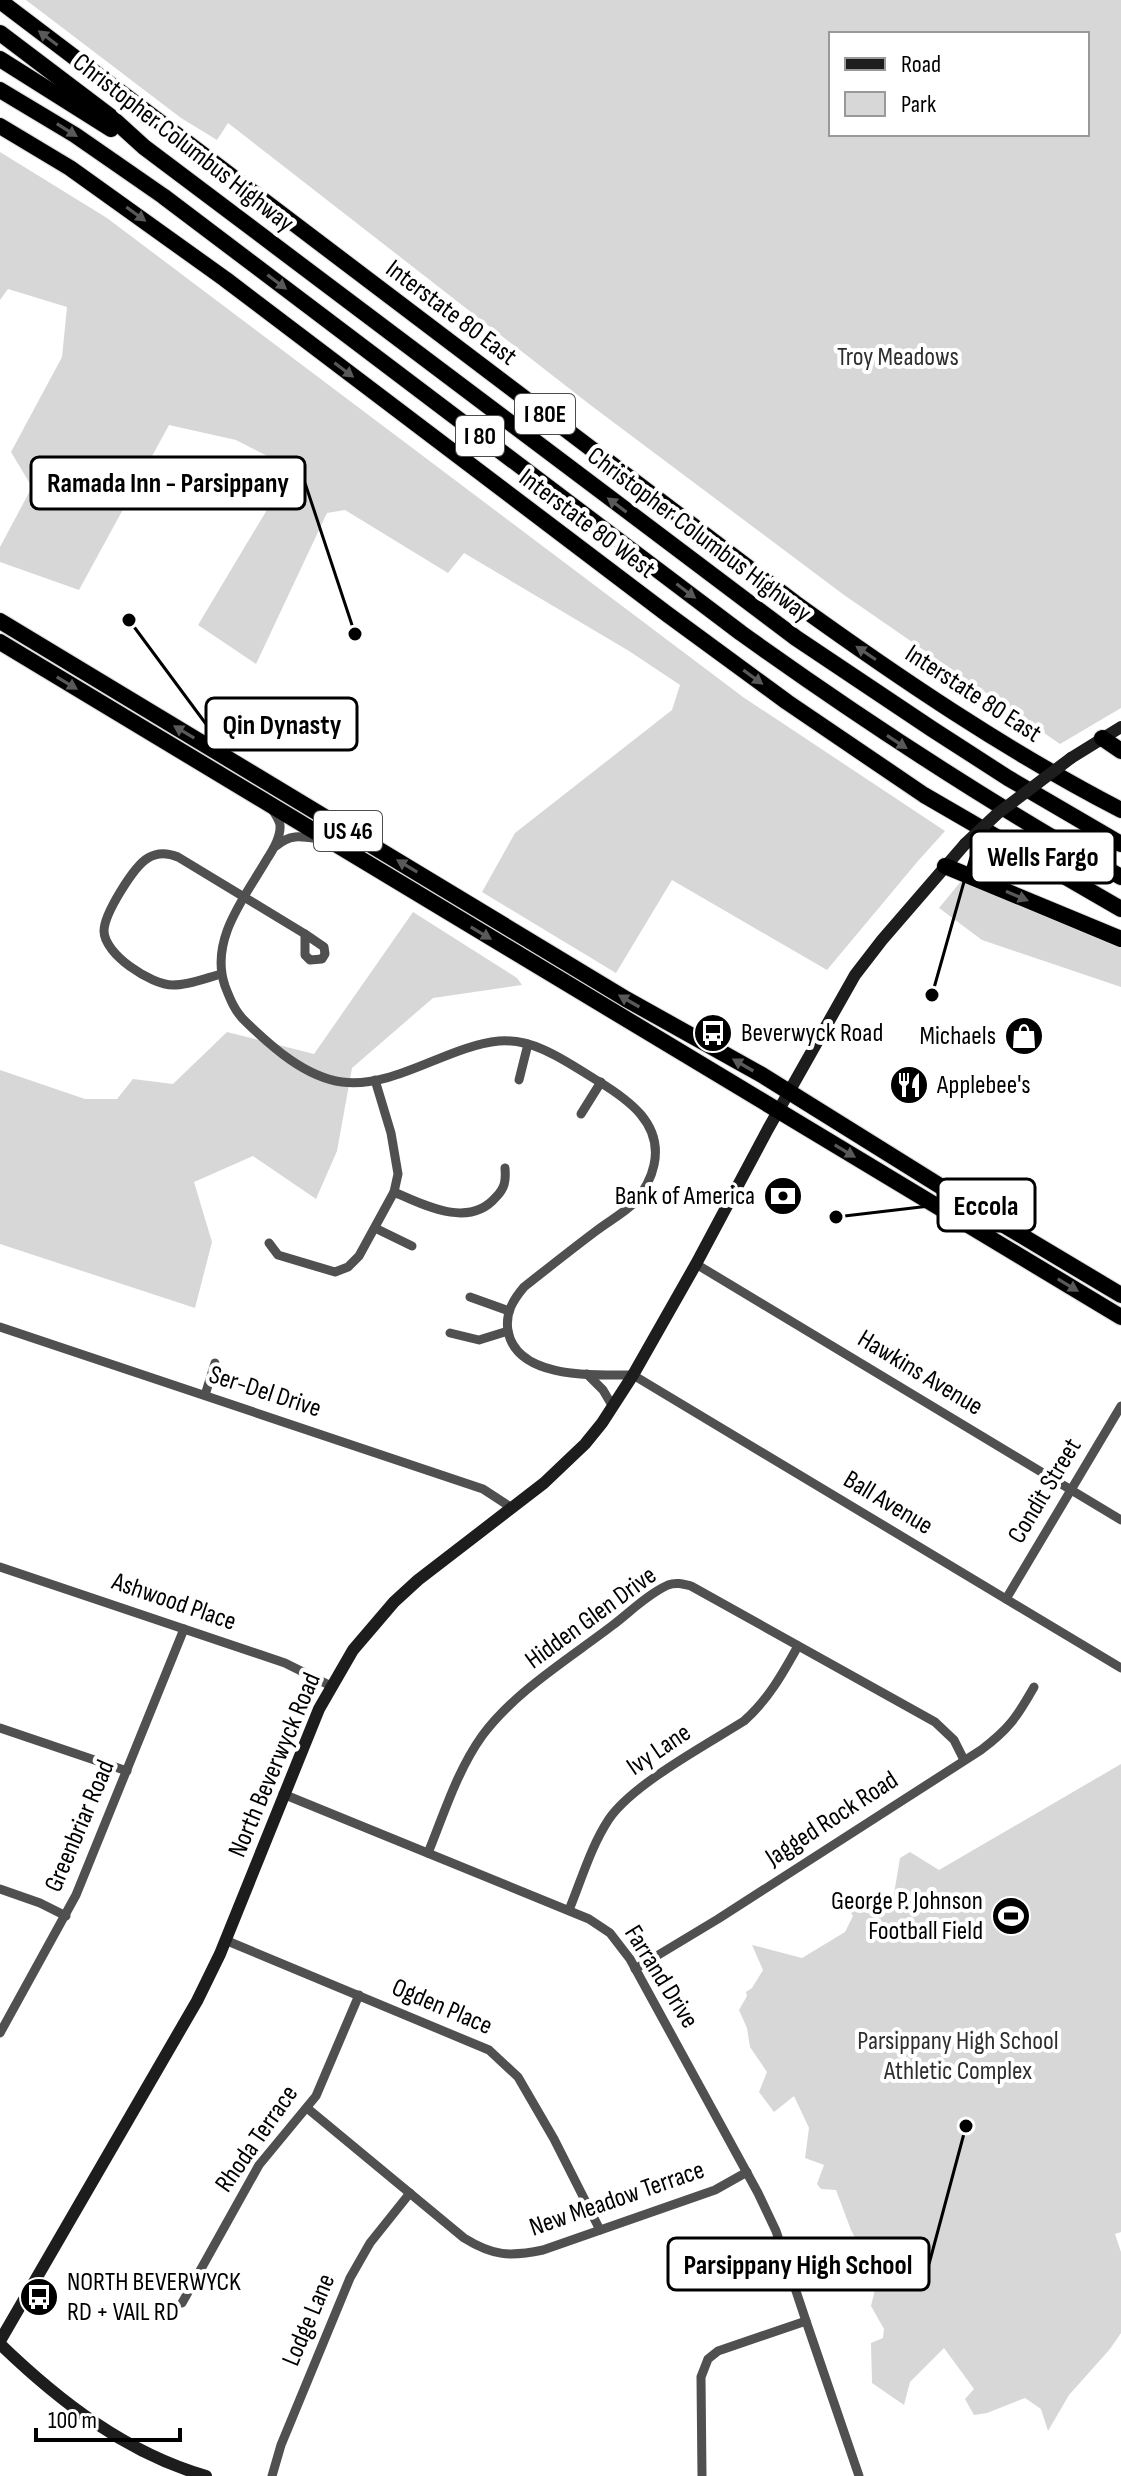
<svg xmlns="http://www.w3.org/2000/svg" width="1121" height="2476" font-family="'Sofia Sans Condensed',sans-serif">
  <rect width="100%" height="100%" fill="#fff"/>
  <g fill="#d7d7d7" fill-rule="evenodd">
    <path d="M26 0H1121V708L1060 744 844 595 593 407 228 123 217 140 181 118ZM831 34H1087V134H831Z"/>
    <polygon points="0,152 107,218 743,697 945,831 918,861 827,970 672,880 616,973 482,892 515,833 672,710 680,685 629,651 464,553 448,573 345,510 327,513 256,664 198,625 280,488 285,465 236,440 169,425 79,590 0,562 0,547 32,487 11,452 62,357 67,307 8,289 0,300"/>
    <polygon points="962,880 1121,945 1121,987 982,940 939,908"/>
    <polygon points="413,912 517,978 522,985 433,998 352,1068 337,1151 316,1199 253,1156 194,1182 212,1242 195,1308 0,1244 0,1070 85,1099 117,1099 133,1079 173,1084 227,1032 314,1054"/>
    <polygon points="1121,1764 1121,2232 1115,2234 1121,2252 1121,2333 1110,2349 1069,2395 1048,2431 1041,2409 1025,2398 987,2413 974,2415 965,2399 974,2389 944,2348 910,2382 904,2405 872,2383 871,2343 883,2338 884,2329 871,2306 877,2281 851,2230 836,2190 821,2189 817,2184 824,2165 805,2158 809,2128 794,2096 774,2112 759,2092 767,2072 750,2047 747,2028 739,2010 747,1996 746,1992 752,1988 763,1970 752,1945 802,1958 845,1932 853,1916 847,1907 857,1896 872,1895 893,1900 900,1858 910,1852 939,1870"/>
  </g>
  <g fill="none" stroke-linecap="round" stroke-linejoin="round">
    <defs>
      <g id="highway">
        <path d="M0 1 795 603C899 678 1007 751 1121 810"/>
        <polyline points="0,33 111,117 144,147 796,638 932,729 1008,778 1121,844"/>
        <polyline points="0,59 111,129"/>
        <path d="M0 90 75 135 163 196 741 633C864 721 989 803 1121 877"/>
        <polyline points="0,126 70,168 225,279 667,614 787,702 924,795 1121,909"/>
        <polyline points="0,621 626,999 762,1075 977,1209 1121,1295"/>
        <polyline points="0,642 1121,1317"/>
        <polyline points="1102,738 1121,751"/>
        <polyline points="945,866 1121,939"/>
      </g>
    </defs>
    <use href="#highway" stroke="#dbdbdb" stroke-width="18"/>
    <g stroke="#505050" stroke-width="9">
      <path d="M272 809C275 814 279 819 280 825 281 836 273 850 267 859 245 897 209 940 225 986 230 999 235 1012 246 1022 272 1047 305 1077 342 1082 394 1089 447 1046 499 1041 536 1038 568 1063 598 1081 629 1100 663 1124 654 1165 651 1179 644 1191 635 1202 624 1213 609 1221 596 1231 572 1249 548 1268 524 1287 513 1300 505 1313 508 1331 517 1380 597 1375 633 1375L1121 1668"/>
      <path d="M276 846C290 834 300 836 318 839"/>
      <polygon points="305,934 324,947 325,954 322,959 310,960 305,955"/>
      <path d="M221 974C206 978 189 985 173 985 151 985 104 954 104 931 104 914 134 866 148 858 158 852 168 853 178 857L305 934"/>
      <polyline points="519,1080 528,1044"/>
      <polyline points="581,1114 601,1082"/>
      <path d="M394 1192C424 1205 469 1229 496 1197 505 1188 506 1181 505 1168"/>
      <polyline points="375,1228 412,1246"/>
      <polyline points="269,1243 278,1255 335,1272 348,1267 359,1256 394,1192 398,1174 391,1133 375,1080"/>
      <polyline points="696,1264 1121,1520"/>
      <polyline points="470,1297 509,1311"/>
      <polyline points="0,1327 483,1489 512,1508"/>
      <polyline points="450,1333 479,1340 508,1331"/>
      <polyline points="587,1374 603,1390 613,1407"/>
      <polyline points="205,1395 215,1363"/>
      <polyline points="0,1567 285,1663 331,1686"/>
      <polyline points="1006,1599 1121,1406"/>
      <polyline points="0,1728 127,1771"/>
      <polyline points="283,1794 589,1919 610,1933 630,1959 758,2193 776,2231 806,2321"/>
      <path d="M428 1853C444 1814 457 1771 482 1736 514 1692 570 1658 613 1625 630 1612 648 1594 668 1585 676 1582 683 1584 691 1586L935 1722 954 1740 964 1760"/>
      <polyline points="0,1889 40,1903 66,1916"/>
      <path d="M569 1910C581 1881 591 1846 609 1819 633 1784 706 1745 744 1721 768 1700 783 1673 798 1646"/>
      <polyline points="225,1940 489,2050 518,2077 554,2139 600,2230"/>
      <path d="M635 1969 718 1919 981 1750C1009 1729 1017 1717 1034 1687"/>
      <polyline points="0,2033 76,1895 184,1629"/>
      <path d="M307 2108 464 2238C493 2256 510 2257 543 2250L715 2190 747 2172"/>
      <polyline points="182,2303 259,2165 316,2096 359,1995"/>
      <polyline points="272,2476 281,2445 350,2278 370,2243 410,2193"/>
      <polyline points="702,2476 701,2377 708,2359 718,2351 806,2321 859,2476"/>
    </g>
    <g stroke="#1d1d1d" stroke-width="12">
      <polyline points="1071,758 1121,727"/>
      <polyline points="0,2341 197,2001 220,1954 319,1709 353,1650 394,1602 418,1580 544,1483 585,1444 602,1423 633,1375 696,1264 768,1129 855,975 882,940 965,844"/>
      <path d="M0 2344C59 2401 126 2453 206 2476"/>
    </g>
    <use href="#highway" stroke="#000" stroke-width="16"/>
    <polyline stroke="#1d1d1d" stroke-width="12" points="965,844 997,814 1071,758"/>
  </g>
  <defs><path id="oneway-solid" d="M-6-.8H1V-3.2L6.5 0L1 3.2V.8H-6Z" transform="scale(2)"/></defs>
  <g fill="#595959">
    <use href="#oneway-solid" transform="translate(48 38) rotate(-143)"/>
    <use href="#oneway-solid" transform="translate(67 130) rotate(32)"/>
    <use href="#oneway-solid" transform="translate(136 214) rotate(36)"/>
    <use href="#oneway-solid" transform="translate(277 282) rotate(37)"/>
    <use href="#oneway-solid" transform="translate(344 370) rotate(37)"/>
    <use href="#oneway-solid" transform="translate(617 505) rotate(-143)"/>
    <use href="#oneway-solid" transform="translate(686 591) rotate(37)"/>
    <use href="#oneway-solid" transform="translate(866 653) rotate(-146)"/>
    <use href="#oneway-solid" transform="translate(753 677) rotate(36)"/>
    <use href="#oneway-solid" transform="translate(67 683) rotate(31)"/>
    <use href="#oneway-solid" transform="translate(184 732) rotate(-149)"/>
    <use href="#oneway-solid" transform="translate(897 742) rotate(33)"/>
    <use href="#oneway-solid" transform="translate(407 866) rotate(-149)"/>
    <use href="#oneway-solid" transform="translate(1017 896) rotate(23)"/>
    <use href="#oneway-solid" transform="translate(481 933) rotate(31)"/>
    <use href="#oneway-solid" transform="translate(629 1001) rotate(-150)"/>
    <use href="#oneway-solid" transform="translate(743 1065) rotate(-150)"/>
    <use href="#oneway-solid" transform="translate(845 1151) rotate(31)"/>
    <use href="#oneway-solid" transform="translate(1068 1285) rotate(31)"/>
  </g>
  <defs>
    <symbol id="bus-disc" viewBox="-11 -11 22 22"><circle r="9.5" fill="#000" stroke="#fff"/><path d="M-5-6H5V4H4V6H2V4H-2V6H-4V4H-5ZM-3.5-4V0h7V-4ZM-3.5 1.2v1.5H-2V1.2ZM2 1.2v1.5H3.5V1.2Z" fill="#fff"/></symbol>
    <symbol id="shop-disc" viewBox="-11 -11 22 22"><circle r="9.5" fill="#000" stroke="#fff"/><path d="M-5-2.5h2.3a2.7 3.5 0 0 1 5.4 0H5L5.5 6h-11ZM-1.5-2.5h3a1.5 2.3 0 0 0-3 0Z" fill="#fff"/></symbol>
    <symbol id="restaurant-disc" viewBox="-11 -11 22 22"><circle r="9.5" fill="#000" stroke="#fff"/><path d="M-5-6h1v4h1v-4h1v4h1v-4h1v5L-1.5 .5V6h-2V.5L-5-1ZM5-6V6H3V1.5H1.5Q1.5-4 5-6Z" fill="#fff"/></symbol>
    <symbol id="bank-disc" viewBox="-11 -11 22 22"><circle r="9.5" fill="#000" stroke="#fff"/><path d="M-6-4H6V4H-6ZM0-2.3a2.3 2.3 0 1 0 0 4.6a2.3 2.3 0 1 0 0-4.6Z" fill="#fff"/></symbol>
    <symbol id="stadium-disc" viewBox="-11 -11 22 22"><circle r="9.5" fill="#000" stroke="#fff"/><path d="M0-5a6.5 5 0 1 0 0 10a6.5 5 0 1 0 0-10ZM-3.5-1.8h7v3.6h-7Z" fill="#fff"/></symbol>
  </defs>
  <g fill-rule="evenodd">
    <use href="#bus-disc" x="691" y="1011" width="44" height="44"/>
    <use href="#shop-disc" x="1002" y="1014" width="44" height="44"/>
    <use href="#restaurant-disc" x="887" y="1063" width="44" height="44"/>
    <use href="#bank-disc" x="761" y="1174" width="44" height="44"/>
    <use href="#stadium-disc" x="989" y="1894" width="44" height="44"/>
    <use href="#bus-disc" x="17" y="2275" width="44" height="44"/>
  </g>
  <g text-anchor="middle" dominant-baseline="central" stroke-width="8" stroke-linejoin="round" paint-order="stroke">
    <g fill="#fff" stroke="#4c4c4c" stroke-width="2">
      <rect x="515" y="394" width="60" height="40" rx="6"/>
      <rect x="456" y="416" width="48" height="40" rx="6"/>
      <rect x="314" y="811" width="68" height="40" rx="6"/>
    </g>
    <g font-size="24" font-weight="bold" fill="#000">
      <text x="545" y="414">I 80E</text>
      <text x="480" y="436">I 80</text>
      <text x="348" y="831">US 46</text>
    </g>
    <g font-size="26" fill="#000" stroke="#fff">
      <text transform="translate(183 143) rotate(38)">Christopher Columbus Highway</text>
      <text transform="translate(451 313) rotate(37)">Interstate 80 East</text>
      <text transform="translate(587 524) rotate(37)">Interstate 80 West</text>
      <text transform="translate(699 535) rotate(37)">Christopher Columbus Highway</text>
      <text transform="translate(973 694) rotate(33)">Interstate 80 East</text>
      <text transform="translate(920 1373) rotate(31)">Hawkins Avenue</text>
      <text transform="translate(265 1392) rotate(18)">Ser-Del Drive</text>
      <text transform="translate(1045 1491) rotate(-59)">Condit Street</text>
      <text transform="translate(888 1503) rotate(31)">Ball Avenue</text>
      <text transform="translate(174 1602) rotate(19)">Ashwood Place</text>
      <text transform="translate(591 1618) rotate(-36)">Hidden Glen Drive</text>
      <text transform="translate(659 1750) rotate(-34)">Ivy Lane</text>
      <text transform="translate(275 1765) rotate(-67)">North Beverwyck Road</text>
      <text transform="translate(832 1819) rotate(-33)">Jagged Rock Road</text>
      <text transform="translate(80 1826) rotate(-67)">Greenbriar Road</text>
      <text transform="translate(661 1977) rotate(58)">Farrand Drive</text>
      <text transform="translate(442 2007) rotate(23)">Ogden Place</text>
      <text transform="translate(257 2139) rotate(-55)">Rhoda Terrace</text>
      <text transform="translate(617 2199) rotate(-19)">New Meadow Terrace</text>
      <text transform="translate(309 2320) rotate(-67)">Lodge Lane</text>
    </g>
    <g font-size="26" fill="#2e2e2e" stroke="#fff">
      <text x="898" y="357">Troy Meadows</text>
      <text x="958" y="2041">Parsippany High School<tspan x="958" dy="30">Athletic Complex</tspan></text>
    </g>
    <g font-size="26" fill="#000" stroke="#fff" text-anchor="start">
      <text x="741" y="1033">Beverwyck Road</text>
      <text x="996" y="1036" text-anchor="end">Michaels</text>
      <text x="937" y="1085">Applebee's</text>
      <text x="755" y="1196" text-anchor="end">Bank of America</text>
      <text x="983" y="1901" text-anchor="end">George P. Johnson<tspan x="983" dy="30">Football Field</tspan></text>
      <text x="67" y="2282">NORTH BEVERWYCK<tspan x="67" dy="30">RD + VAIL RD</tspan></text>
    </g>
  </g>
  <path fill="none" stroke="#000" stroke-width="3" d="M355 634L305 483M129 620L206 724M932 995L971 857M836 1217L938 1205M966 2126L929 2264"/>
  <g fill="#000" stroke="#fff" stroke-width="3">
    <circle cx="355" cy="634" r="8"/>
    <circle cx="129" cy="620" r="8"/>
    <circle cx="932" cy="995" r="8"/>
    <circle cx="836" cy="1217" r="8"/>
    <circle cx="966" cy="2126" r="8"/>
  </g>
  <g fill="#fff" stroke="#000" stroke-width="3">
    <rect x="31" y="457" width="274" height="52" rx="8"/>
    <rect x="206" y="698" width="151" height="52" rx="8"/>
    <rect x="971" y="831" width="144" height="52" rx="8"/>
    <rect x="938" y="1179" width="97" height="52" rx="8"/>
    <rect x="668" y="2238" width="261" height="52" rx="8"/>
  </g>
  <g font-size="28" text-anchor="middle" font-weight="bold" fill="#000">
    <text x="168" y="492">Ramada Inn - Parsippany</text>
    <text x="282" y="734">Qin Dynasty</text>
    <text x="1043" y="866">Wells Fargo</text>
    <text x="986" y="1215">Eccola</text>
    <text x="798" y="2274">Parsippany High School</text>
  </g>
  <rect x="829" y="32" width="260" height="104" fill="#ffffff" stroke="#999999" stroke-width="2"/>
  <rect x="845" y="58" width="40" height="12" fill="#1d1d1d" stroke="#999999" stroke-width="2"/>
  <text x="901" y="72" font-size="24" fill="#000000">Road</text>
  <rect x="845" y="92" width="40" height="24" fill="#d7d7d7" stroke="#999999" stroke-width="2"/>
  <text x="901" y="112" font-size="24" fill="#000000">Park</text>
  <path d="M36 2428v12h144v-12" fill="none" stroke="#000000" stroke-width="4"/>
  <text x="48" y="2428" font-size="24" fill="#000000" stroke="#ffffff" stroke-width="6" paint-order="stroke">100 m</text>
</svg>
